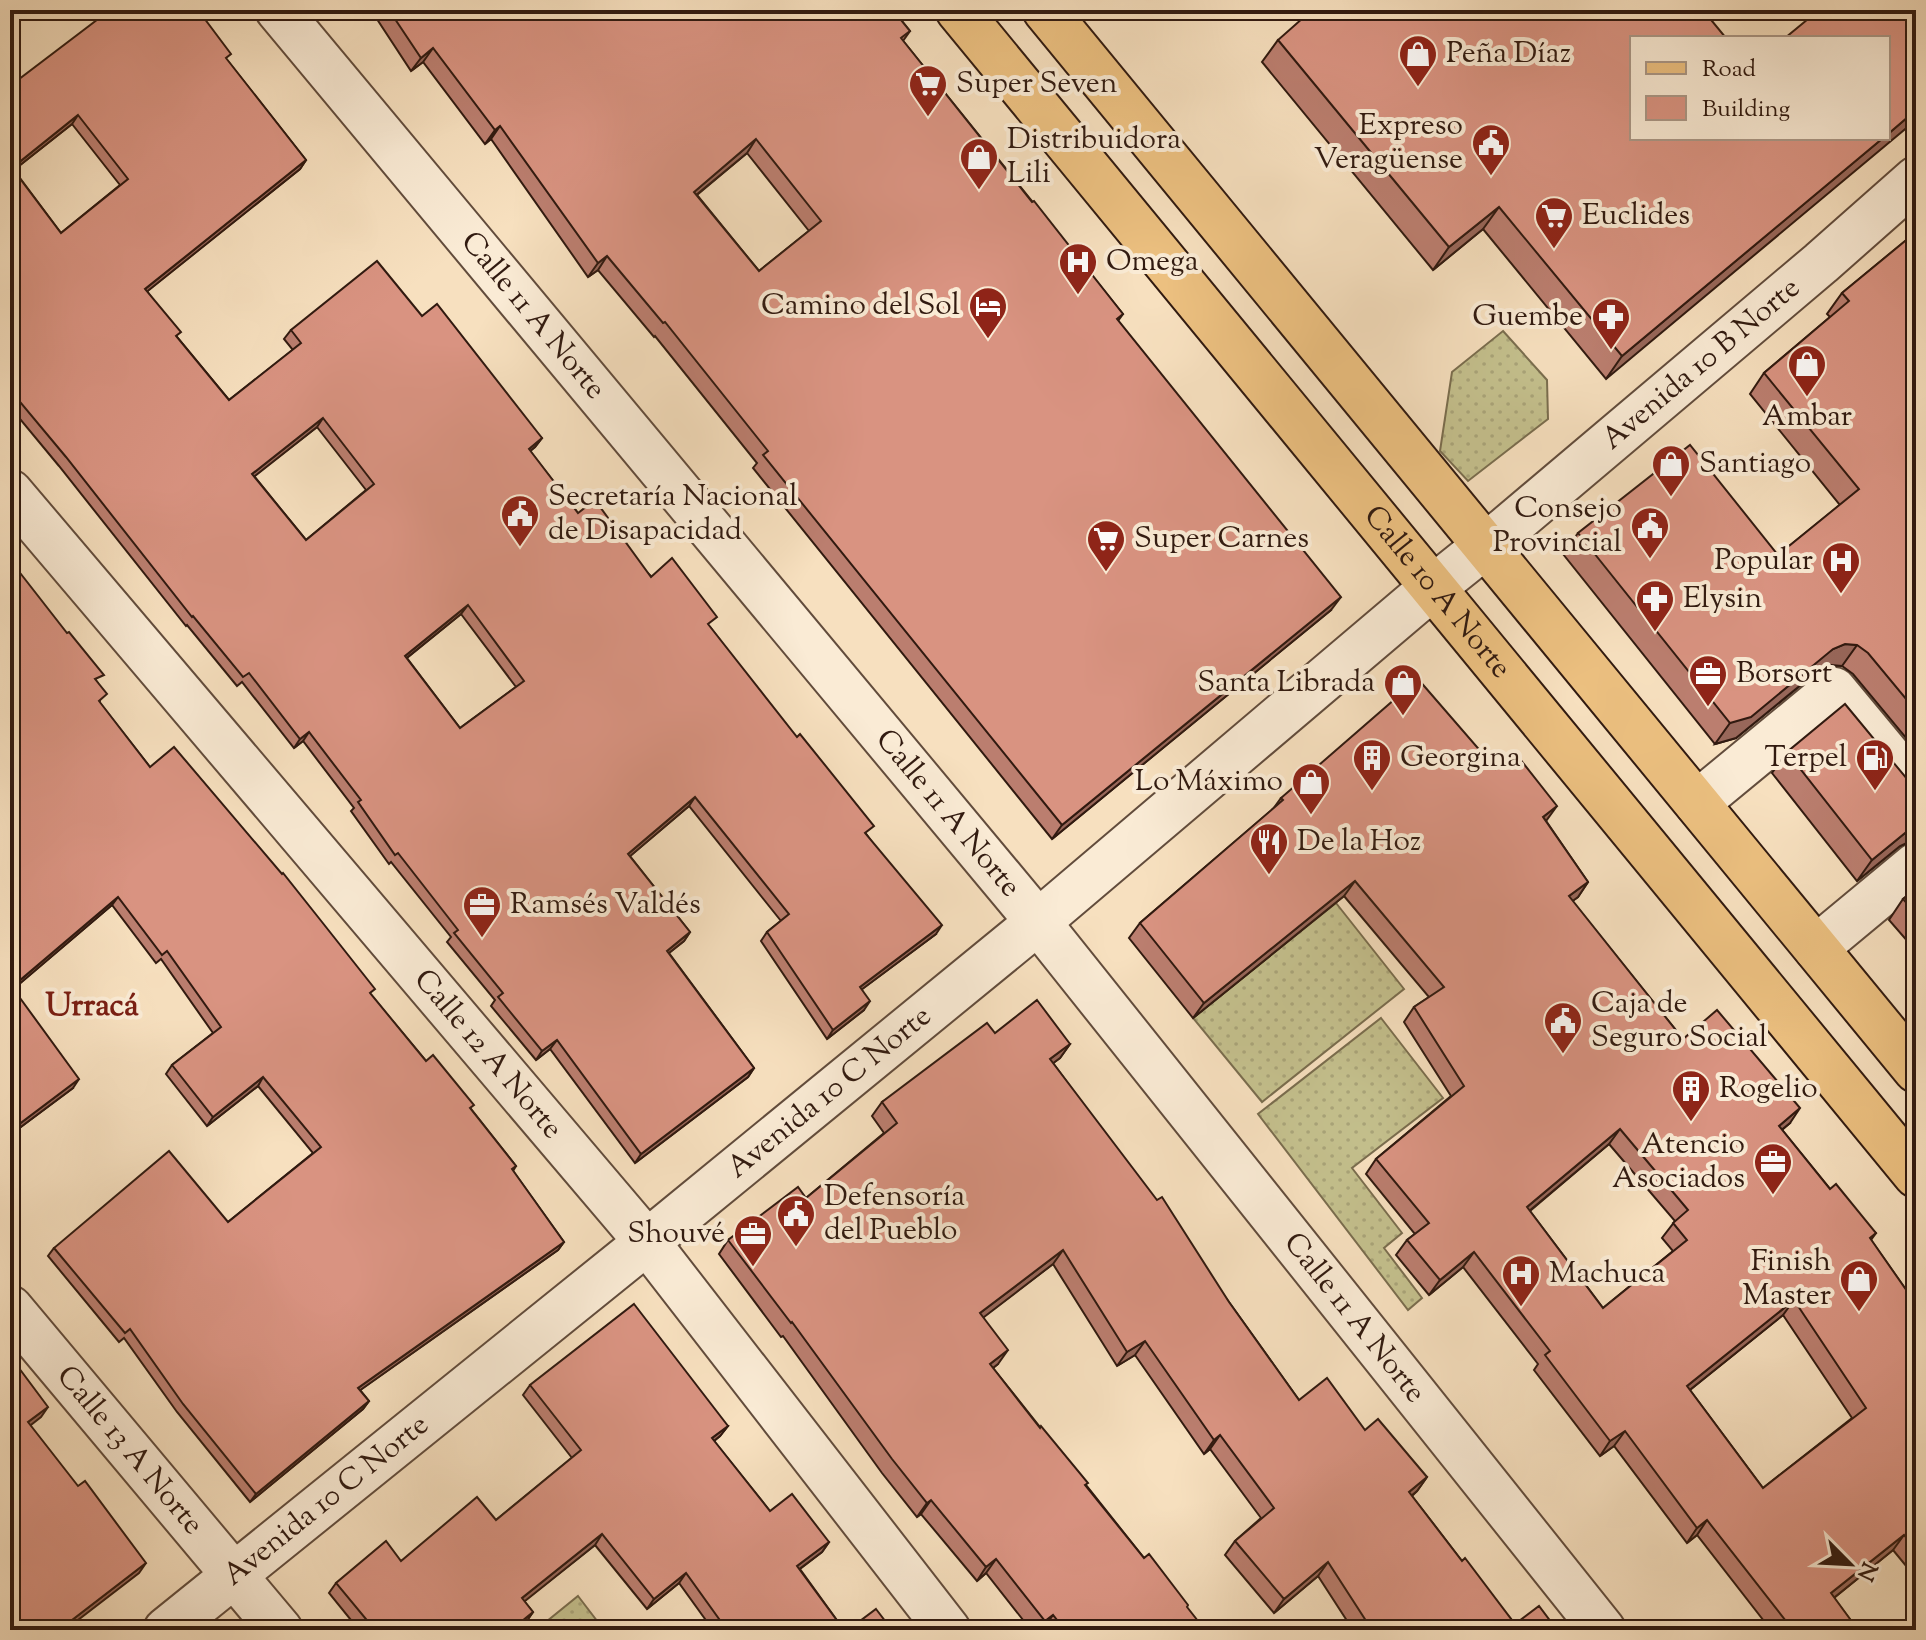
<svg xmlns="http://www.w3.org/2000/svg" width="1926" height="1640" font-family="'Sorts Mill Goudy',serif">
  <defs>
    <pattern id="grass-dots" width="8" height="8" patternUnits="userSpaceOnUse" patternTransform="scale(2)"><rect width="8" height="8" fill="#c4c08d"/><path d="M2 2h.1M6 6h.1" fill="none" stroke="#a9a479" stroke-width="1.8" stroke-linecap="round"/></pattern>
  </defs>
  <rect width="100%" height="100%" fill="#f7e0bf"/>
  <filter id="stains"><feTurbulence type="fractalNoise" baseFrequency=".0025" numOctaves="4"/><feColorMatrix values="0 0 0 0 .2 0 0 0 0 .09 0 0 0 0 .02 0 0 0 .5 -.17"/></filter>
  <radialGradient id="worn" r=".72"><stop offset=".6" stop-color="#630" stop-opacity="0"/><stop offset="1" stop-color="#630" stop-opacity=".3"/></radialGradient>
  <g fill="url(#grass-dots)" stroke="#7a6d4e" stroke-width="2">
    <polygon points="1503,331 1547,380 1548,419 1468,481 1440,451 1452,372"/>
    <polygon points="1336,903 1404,989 1262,1102 1193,1018"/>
    <polygon points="1381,1018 1443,1098 1352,1168 1402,1233 1384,1248 1422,1298 1408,1310 1258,1114"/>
    <polygon points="578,1596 604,1630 536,1630"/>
  </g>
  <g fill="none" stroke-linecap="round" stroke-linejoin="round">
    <defs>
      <g id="minor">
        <path id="s1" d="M278 10 1038 922 1603 1630"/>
        <path id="s2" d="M10 492 647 1242 948 1630"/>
        <polyline points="1697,803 1834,690 1916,789"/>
        <polyline points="1816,948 1916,865"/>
        <path id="s3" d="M10 1308 280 1630"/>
        <path id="s4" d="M166 1630 647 1242 1038 922 1414 603 1505 530 1821 263 1916 179"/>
      </g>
      <g id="major">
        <path id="s5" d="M958 10 1916 1175"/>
        <polyline points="1045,10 1916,1070"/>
      </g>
    </defs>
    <use href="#minor" stroke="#624c3c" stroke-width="48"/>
    <use href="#major" stroke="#311a10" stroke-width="48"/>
    <use href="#minor" stroke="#faebd5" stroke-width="44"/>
    <use href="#major" stroke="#ecc080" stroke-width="44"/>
  </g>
  <g fill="#bb7e6f" stroke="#311a10" stroke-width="2" fill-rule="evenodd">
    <path d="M371 10H893L910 31 903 41 1123 314 1118 321 1331 610 1052 839 753 468 757 463 655 336 654 337 598 270 588 277 491 139 485 144 423 62 411 71ZM747 153 809 231 759 271 697 195Z"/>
    <polygon points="1916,10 1606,379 1483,229 1433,270 1262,62 1278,40 1632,138"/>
    <path d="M227 60 306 160 300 169 147 291 177 337 229 400 293 350 284 339 291 330 422 316 542 438 535 447 530 451 578 513 710 627 867 835 936 934 862 989 864 1010 827 1039 761 941 767 932 781 921 689 806 630 856 690 932 684 941 669 953 754 1068 748 1077 635 1163 550 1049 536 1060 491 1006 495 1000 447 942 451 937 391 862 389 864 351 811 354 808 303 741 294 748 242 682 237 686 187 625 186 626 59 466 10 407V86ZM72 124 120 185 61 233 14 170ZM317 427 366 490 306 540 254 476ZM461 614 516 687 460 728 407 658Z"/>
    <polygon points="1916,232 1916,750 1853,674 1842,666 1831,665 1819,670 1736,738 1715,744 1563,554 1578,533 1778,555 1840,505 1750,394 1764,373 1830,317 1827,314 1842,293"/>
    <polygon points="10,560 98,683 100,703 150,767 371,995 426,1061 471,1109 516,1166 513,1171 564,1242 558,1250 360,1390 369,1401 363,1409 250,1502 177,1412 124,1338 119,1342 48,1256 54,1248 228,1222 313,1153 258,1086 207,1126 166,1074 172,1065 213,1033 161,959 156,963 112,905 13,989 73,1088 10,1135"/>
    <polygon points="1787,752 1912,785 1911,841 1900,846 1857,881 1772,773"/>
    <path d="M1496 769 1546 821 1588 882 1578 897 1572 901 1683 1039 1790 1123 1782 1130 1830 1189 1876 1233 1871 1240 1916 1304V1578L1893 1550 1834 1598 1858 1630H1771L1697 1535 1687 1543 1614 1446 1600 1456 1534 1370 1538 1364 1463 1267 1429 1295 1396 1255 1407 1240 1415 1234 1366 1174 1376 1159 1451 1096 1404 1022 1414 1007 1429 997 1344 896 1193 1018 1129 938 1140 923 1273 809 1281 798ZM1609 1144 1675 1221 1662 1238 1673 1251 1603 1308 1530 1211ZM1783 1315 1852 1418 1763 1488 1690 1390Z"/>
    <polygon points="1916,889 1916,951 1889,920 1903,899"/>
    <polygon points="995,1033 1070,1044 1060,1058 1053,1063 1229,1302 1299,1400 1365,1430 1427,1477 1417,1491 1412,1496 1462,1561 1515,1624 1557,1630 1353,1630 1318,1576 1274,1613 1225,1555 1235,1541 1261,1518 1210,1449 1204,1454 1135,1355 1117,1366 1053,1264 983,1317 998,1364 993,1368 1144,1558 1205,1630 1044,1630 1043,1629 1041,1630 1031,1630 986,1573 977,1581 921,1514 917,1517 882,1473 783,1336 781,1337 719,1254 728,1240 806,1198 884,1133 872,1116 882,1102"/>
    <polygon points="530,1385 728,1426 720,1436 714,1441 770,1511 829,1542 822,1552 800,1569 844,1630 713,1630 679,1583 647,1609 595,1545 524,1601 533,1612 526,1622 516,1630 359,1630 329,1593 336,1583 401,1561 496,1520 572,1458 523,1395"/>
  </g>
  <g fill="#98675a" stroke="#311a10" stroke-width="2">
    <polygon points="433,48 423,62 411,71 421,58"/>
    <polygon points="1916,110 1916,120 1606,379 1622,356 1883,138 1888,138 1888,134"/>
    <polygon points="78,115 72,124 10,173 12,168"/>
    <polygon points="500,126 491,139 485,144 495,130"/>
    <polygon points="756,139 747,153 684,205 694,192"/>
    <polygon points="306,160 300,169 139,298 145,289"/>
    <polygon points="1499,207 1483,229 1433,270 1449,247"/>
    <polygon points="607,256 598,270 588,277 598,263"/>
    <polygon points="323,418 317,427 246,483 252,474"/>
    <polygon points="542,438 535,447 522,458 529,449"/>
    <polygon points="1341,597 1331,610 1052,839 1062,825"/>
    <polygon points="468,605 461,614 399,664 405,656"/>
    <polygon points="1845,644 1857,645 1842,666 1831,665 1819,670 1736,738 1715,744 1730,723 1833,649"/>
    <polygon points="309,732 303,741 294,748 300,739"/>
    <polygon points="695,797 689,806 622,863 628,854"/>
    <polygon points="1557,806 1546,821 1543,817"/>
    <polygon points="1916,824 1916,841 1911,841 1900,846 1857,881 1872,860"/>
    <polygon points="1355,881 1344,896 1193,1018 1204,1003"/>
    <polygon points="1588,882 1578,897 1558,912 1569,896"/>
    <polygon points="118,897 112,905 10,992 12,987"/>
    <polygon points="942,925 936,934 853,996 860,987"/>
    <polygon points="690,932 684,941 660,960 667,951"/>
    <polygon points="870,1001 864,1010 827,1039 833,1030"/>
    <polygon points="557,1040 550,1049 536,1060 542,1051"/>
    <polygon points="1070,1044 1060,1058 1040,1073 1050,1059"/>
    <polygon points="754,1068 748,1077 635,1163 641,1154"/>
    <polygon points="263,1077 258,1086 207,1126 213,1117"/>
    <polygon points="79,1079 73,1088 10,1135 10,1131"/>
    <polygon points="1800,1108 1790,1123 1768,1141 1779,1126"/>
    <polygon points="1620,1129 1609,1144 1516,1222 1527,1207"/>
    <polygon points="564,1242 558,1250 352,1396 358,1388"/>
    <polygon points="1063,1250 1053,1264 971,1327 980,1313"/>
    <polygon points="1474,1252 1463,1267 1429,1295 1440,1280"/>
    <polygon points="1794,1300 1783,1315 1676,1401 1687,1386"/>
    <polygon points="1145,1341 1135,1355 1117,1366 1127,1352"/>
    <polygon points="1008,1350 998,1364 980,1378 990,1364"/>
    <polygon points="369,1401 363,1409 250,1502 256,1494"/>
    <polygon points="48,1407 41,1417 22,1432 28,1422"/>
    <polygon points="728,1426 720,1436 704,1449 712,1438"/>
    <polygon points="1625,1431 1614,1446 1600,1456 1610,1441"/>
    <polygon points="1220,1435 1210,1449 1204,1454 1214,1440"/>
    <polygon points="1427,1477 1417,1491 1399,1506 1409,1492"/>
    <polygon points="931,1500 921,1514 917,1517 927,1503"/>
    <polygon points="1707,1520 1697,1535 1687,1543 1697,1528"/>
    <polygon points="602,1534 595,1545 515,1609 522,1598"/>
    <polygon points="1904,1535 1893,1550 1820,1609 1831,1593"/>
    <polygon points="829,1542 822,1552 790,1576 797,1566"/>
    <polygon points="996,1559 986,1573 977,1581 986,1567"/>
    <polygon points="1328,1562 1318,1576 1274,1613 1284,1599"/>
    <polygon points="146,1563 139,1573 65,1630 59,1630"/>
    <polygon points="686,1573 679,1583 647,1609 654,1599"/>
    <polygon points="533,1612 526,1622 516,1630 511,1630"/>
    <polygon points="1053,1615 1043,1629 1039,1630 1045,1621"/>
  </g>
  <g fill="#d99381" stroke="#311a10" stroke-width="2" fill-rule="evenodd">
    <path d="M110 10H198L231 54 226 58 306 160 145 289 181 332 176 336 229 400 301 343 291 330 377 261 422 316 437 304 542 438 529 449 578 513 595 500 651 577 672 558 717 617 708 624 797 737 800 734 874 826 865 833 942 925 860 987 870 1001 833 1030 767 932 789 914 695 797 628 854 690 932 667 951 754 1068 641 1154 557 1040 542 1051 498 997 503 993 454 933 458 930 398 853 395 855 358 802 361 800 309 732 300 739 249 673 243 677 193 616 192 617 66 457 10 390V86ZM78 115 128 179 61 233 12 168ZM323 418 374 484 306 540 252 474ZM468 605 524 681 460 728 405 656Z"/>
    <path d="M389 10H893L910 31 901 38 1032 202 1034 201 1123 314 1117 319 1341 597 1062 825 763 455 768 451 665 322 663 323 607 256 598 263 500 126 495 130 433 48 421 58ZM756 139 821 221 759 271 694 192Z"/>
    <polygon points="1312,10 1703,10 1726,38 1632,38 1632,138 1883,138 1622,356 1499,207 1449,247 1278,40"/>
    <polygon points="1819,10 1916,10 1916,110 1888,134 1888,38 1785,38"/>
    <polygon points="1916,232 1916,711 1868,653 1857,645 1845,644 1833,649 1751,717 1730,723 1578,533 1690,445 1778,555 1859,489 1764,373 1849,301 1842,293"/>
    <polygon points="10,560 67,633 69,632 104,675 95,679 107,694 99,701 150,767 174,747 282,874 283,873 322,922 375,989 370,993 426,1061 433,1055 474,1105 470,1108 516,1166 512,1169 564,1242 358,1388 369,1401 256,1494 183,1404 130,1329 125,1333 54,1248 169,1151 228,1222 321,1147 263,1077 213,1117 172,1065 221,1027 167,951 162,955 118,897 12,987 79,1079 10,1131"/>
    <path d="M1418 679 1496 769 1516 754 1557 806 1543 817 1588 882 1569 896 1683 1039 1717 1010 1800 1108 1779 1126 1830 1189 1836 1184 1876 1233 1870 1238 1916 1304V1550L1904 1535 1831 1593 1858 1630H1793L1707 1520 1697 1528 1625 1431 1610 1441 1545 1355 1550 1351 1474 1252 1440 1280 1407 1240 1429 1223 1376 1159 1464 1086 1414 1007 1444 987 1355 881 1204 1003 1140 923 1283 800 1281 798ZM1620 1129 1688 1210 1673 1223 1687 1240 1603 1308 1527 1207ZM1794 1300 1866 1408 1763 1488 1687 1386Z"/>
    <polygon points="1845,704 1912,785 1916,787 1916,824 1872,860 1787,752"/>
    <polygon points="1916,889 1916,914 1903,899"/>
    <polygon points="1037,1000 1070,1044 1050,1059 1157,1200 1162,1197 1229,1302 1299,1400 1327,1378 1365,1430 1378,1419 1427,1477 1409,1492 1462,1561 1465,1558 1515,1624 1539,1606 1557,1630 1372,1630 1328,1562 1284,1599 1235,1541 1274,1508 1220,1435 1214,1440 1145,1341 1127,1352 1063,1250 980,1313 1008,1350 990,1364 1040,1428 1041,1426 1088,1483 1085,1485 1144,1558 1149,1554 1188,1605 1187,1607 1205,1630 1065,1630 1053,1615 1045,1621 996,1559 986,1567 931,1500 927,1503 892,1459 792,1322 791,1323 728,1240 798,1187 806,1198 897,1123 882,1102 987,1023 995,1033"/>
    <polygon points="634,1304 728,1426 712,1438 770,1511 792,1494 829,1542 797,1566 844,1630 727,1630 686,1573 654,1599 602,1534 522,1598 533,1612 511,1630 375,1630 336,1583 386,1541 401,1561 477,1497 496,1520 581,1450 530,1385"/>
    <polygon points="10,1356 48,1407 28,1422 78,1486 85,1481 146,1563 59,1630 10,1630"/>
    <polygon points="876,1609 892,1630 848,1630"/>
  </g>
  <defs>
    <symbol id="shop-pin" viewBox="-11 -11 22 30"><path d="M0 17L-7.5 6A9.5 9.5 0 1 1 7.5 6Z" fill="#8f2418" stroke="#faebd5"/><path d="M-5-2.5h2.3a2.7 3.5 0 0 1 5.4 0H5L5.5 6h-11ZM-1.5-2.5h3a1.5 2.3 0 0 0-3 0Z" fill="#fff"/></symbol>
    <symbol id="supermarket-pin" viewBox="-11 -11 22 30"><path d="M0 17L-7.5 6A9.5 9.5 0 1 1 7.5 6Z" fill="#8f2418" stroke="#faebd5"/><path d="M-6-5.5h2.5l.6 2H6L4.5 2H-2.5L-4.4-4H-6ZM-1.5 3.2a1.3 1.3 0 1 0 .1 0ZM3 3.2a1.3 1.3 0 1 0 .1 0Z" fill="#fff"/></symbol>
    <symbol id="civic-pin" viewBox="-11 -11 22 30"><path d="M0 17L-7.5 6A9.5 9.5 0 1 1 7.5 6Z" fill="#8f2418" stroke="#faebd5"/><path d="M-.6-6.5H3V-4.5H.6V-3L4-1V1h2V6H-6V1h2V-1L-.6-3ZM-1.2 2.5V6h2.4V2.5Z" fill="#fff"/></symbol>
    <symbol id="hospital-pin" viewBox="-11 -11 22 30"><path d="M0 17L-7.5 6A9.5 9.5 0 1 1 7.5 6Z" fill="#8f2418" stroke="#faebd5"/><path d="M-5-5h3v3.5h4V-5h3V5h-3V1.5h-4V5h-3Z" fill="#fff"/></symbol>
    <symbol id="hotel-pin" viewBox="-11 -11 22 30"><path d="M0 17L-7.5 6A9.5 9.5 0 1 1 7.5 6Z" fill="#8f2418" stroke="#faebd5"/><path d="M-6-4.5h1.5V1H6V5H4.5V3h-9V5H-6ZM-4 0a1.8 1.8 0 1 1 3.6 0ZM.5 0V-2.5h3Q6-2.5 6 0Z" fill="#fff"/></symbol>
    <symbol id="pharmacy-pin" viewBox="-11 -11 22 30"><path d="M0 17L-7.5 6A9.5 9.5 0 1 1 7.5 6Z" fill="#8f2418" stroke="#faebd5"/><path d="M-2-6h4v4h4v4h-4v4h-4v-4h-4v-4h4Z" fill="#fff"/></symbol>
    <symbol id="office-pin" viewBox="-11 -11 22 30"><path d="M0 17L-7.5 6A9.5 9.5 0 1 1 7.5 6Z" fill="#8f2418" stroke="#faebd5"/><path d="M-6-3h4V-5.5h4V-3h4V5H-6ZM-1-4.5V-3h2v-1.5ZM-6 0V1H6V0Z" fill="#fff"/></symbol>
    <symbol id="building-pin" viewBox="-11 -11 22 30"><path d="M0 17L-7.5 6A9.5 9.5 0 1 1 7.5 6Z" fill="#8f2418" stroke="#faebd5"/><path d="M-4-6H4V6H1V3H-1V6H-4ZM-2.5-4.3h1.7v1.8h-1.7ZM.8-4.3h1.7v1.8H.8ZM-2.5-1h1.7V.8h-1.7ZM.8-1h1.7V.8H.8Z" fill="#fff"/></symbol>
    <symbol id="fuel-pin" viewBox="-11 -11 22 30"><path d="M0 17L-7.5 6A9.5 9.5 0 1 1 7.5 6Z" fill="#8f2418" stroke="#faebd5"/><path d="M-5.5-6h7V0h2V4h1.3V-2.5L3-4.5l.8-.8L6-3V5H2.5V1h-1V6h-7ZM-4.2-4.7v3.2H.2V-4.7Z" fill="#fff"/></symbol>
    <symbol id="restaurant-pin" viewBox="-11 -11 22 30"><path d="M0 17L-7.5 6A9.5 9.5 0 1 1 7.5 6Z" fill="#8f2418" stroke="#faebd5"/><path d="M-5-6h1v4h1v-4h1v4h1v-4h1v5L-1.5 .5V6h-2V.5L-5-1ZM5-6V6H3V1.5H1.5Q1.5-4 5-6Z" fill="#fff"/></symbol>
  </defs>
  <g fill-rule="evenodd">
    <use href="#shop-pin" x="1396" y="32" width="44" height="60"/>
    <use href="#supermarket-pin" x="906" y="62" width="44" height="60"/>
    <use href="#civic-pin" x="1469" y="121" width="44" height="60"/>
    <use href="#shop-pin" x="957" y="135" width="44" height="60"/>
    <use href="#supermarket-pin" x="1532" y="194" width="44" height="60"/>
    <use href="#hospital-pin" x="1056" y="240" width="44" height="60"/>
    <use href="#hotel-pin" x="966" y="284" width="44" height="60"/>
    <use href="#pharmacy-pin" x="1589" y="295" width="44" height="60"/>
    <use href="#shop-pin" x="1785" y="342" width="44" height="60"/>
    <use href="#shop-pin" x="1649" y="442" width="44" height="60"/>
    <use href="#civic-pin" x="498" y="492" width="44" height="60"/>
    <use href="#civic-pin" x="1628" y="504" width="44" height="60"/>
    <use href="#supermarket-pin" x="1084" y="517" width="44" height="60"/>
    <use href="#hospital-pin" x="1819" y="539" width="44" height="60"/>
    <use href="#pharmacy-pin" x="1633" y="577" width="44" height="60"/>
    <use href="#office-pin" x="1686" y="652" width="44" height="60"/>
    <use href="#shop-pin" x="1381" y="661" width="44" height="60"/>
    <use href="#building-pin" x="1350" y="736" width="44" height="60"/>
    <use href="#fuel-pin" x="1853" y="736" width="44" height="60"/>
    <use href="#shop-pin" x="1289" y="760" width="44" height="60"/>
    <use href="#restaurant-pin" x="1247" y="820" width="44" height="60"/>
    <use href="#office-pin" x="460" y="883" width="44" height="60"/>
    <use href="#civic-pin" x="1541" y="999" width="44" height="60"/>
    <use href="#building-pin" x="1669" y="1067" width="44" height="60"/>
    <use href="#office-pin" x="1751" y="1140" width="44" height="60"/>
    <use href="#civic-pin" x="774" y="1192" width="44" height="60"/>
    <use href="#office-pin" x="731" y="1212" width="44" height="60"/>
    <use href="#hospital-pin" x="1499" y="1252" width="44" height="60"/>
    <use href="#shop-pin" x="1837" y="1257" width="44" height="60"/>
  </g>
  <g text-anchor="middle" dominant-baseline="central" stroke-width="8" stroke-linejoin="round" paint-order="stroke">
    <g font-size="30" fill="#311a10" stroke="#faebd5" text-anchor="start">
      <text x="1446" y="54">Peña Díaz</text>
      <text x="956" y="84">Super Seven</text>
      <text x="1463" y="126" text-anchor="end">Expreso<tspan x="1463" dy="34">Veragüense</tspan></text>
      <text x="1007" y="140">Distribuidora<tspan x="1007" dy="34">Lili</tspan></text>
      <text x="1582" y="216">Euclides</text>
      <text x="1106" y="262">Omega</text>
      <text x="960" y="306" text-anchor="end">Camino del Sol</text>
      <text x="1583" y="317" text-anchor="end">Guembe</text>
      <text x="1807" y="417" text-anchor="middle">Ambar</text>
      <text x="1699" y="464">Santiago</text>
      <text x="548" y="497">Secretaría Nacional<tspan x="548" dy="34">de Disapacidad</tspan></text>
      <text x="1622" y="509" text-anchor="end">Consejo<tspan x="1622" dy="34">Provincial</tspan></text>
      <text x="1134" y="539">Super Carnes</text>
      <text x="1813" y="561" text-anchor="end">Popular</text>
      <text x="1683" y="599">Elysin</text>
      <text x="1736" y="674">Borsort</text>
      <text x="1375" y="683" text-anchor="end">Santa Librada</text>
      <text x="1400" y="758">Georgina</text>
      <text x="1847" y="758" text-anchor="end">Terpel</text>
      <text x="1283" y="782" text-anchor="end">Lo Máximo</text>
      <text x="1297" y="842">De la Hoz</text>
      <text x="510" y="905">Ramsés Valdés</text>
      <text x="1591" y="1004">Caja de<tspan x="1591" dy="34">Seguro Social</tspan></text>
      <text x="1719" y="1089">Rogelio</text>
      <text x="1745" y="1145" text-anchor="end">Atencio<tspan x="1745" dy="34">Asociados</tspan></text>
      <text x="824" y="1197">Defensoría<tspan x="824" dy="34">del Pueblo</tspan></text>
      <text x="725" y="1234" text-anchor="end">Shouvé</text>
      <text x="1831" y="1262" text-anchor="end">Finish<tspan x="1831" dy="34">Master</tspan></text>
      <text x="1549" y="1274">Machuca</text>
    </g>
    <g font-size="30" fill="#311a10" stroke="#faebd5">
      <text stroke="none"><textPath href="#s1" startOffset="398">Calle 11 A Norte</textPath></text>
      <text stroke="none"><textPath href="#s4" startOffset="1990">Avenida 10 B Norte</textPath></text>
      <text stroke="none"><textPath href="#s5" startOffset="754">Calle 10 A Norte</textPath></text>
      <text stroke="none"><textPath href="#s1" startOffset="1046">Calle 11 A Norte</textPath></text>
      <text stroke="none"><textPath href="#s2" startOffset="738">Calle 12 A Norte</textPath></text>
      <text stroke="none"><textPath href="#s4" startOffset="854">Avenida 10 C Norte</textPath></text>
      <text stroke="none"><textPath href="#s1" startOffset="1694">Calle 11 A Norte</textPath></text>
      <text stroke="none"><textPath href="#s3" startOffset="186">Calle 13 A Norte</textPath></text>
      <text stroke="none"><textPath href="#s4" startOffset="206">Avenida 10 C Norte</textPath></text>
    </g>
    <g font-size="32" font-weight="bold" fill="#7a1f14" stroke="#faebd5">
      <text x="92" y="1007">Urracá</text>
    </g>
  </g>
  <rect width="1926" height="1640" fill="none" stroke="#f7e0bf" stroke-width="40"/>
  <rect x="12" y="12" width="1902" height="1616" fill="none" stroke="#311a10" stroke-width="4"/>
  <rect x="20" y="20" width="1886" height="1600" fill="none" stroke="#311a10" stroke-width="2"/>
  <rect x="1630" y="36" width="260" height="104" fill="#faebd5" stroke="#aa9786" stroke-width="2"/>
  <rect x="1646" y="62" width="40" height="12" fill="#ecc080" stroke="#aa9786" stroke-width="2"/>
  <text x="1702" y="76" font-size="24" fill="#311a10">Road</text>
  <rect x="1646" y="96" width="40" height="24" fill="#d99381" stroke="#aa9786" stroke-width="2"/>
  <text x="1702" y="116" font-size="24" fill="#311a10">Building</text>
  <g transform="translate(1850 1564) rotate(114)" stroke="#faebd5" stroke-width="6" paint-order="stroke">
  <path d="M0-6L14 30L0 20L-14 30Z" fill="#311a10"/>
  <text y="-12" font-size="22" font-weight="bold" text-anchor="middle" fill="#311a10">N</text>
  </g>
  <rect width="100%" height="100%" filter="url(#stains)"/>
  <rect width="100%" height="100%" fill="url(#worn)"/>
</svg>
